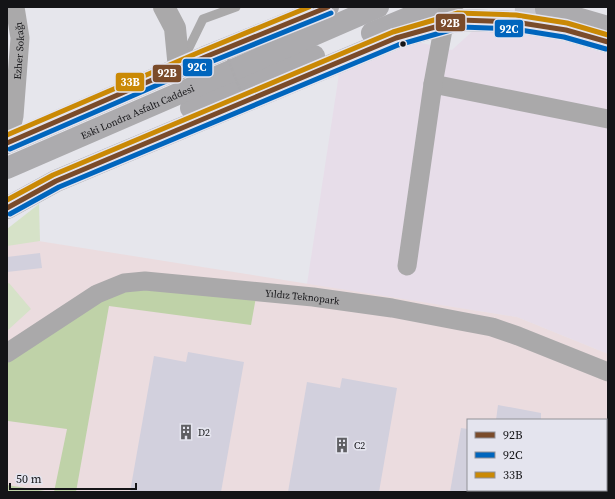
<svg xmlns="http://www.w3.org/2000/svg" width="615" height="499" font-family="'Source Serif 4',serif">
  <rect width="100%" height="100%" fill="#e6e6ec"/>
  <polygon fill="#e7dde9" points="477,27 538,34 608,54 608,354 517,317 307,284 339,74 417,42 452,50"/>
  <path fill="#ebdcdf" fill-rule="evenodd" d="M7 236 517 317 608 354V492H7ZM468 420H606V490H468Z"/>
  <g fill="#d6e2c8">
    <polygon points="39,204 40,241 7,246 7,229"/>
    <polygon points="9,283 31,309 8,330 7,284"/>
  </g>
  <g fill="#bfd2a8">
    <polygon points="133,289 256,297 251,325 109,306 76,492 54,492 67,429 8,421 7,361 88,306"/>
    <polygon points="7,485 51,492 7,492"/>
  </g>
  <g fill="#d2d0dd">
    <polygon points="40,253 42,268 7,272 7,257"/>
    <polygon points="188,352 244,362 221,492 130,492 154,356 186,362"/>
    <polygon points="342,378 397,388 379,492 288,492 307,382 340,388"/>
    <polygon points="498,405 541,413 541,420 496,420"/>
    <polygon points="461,428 468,429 468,492 450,492"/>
  </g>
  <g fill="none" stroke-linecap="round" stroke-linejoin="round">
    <g stroke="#c6c6cc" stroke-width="22" stroke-dasharray="22 11" stroke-linecap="butt">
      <polyline points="515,7 546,9"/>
      <polyline points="433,10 465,7"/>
    </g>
    <polyline stroke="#aaa9aa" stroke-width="9" points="183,60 203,19 236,7"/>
    <g stroke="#aaa9aa" stroke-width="19">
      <polyline points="433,84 608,119"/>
      <path id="s1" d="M8 143 14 116 20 38 15 7"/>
      <polyline points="407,266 433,84 444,24"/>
      <path id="s2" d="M7 353 97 294 124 283 145 281 313 297 392 308 460 321 492 327 518 336 608 372"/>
    </g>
    <polyline stroke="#aaa9aa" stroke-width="22" points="164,7 175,28 179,69"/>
    <polyline stroke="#aaa8aa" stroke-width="22" points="447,7 448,11 460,20 515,22 566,30 608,42"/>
    <g stroke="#acabae" stroke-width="22">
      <polyline points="546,9 608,27"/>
      <polyline points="372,33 427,10"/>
      <polyline points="191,108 239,87 314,56"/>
      <polyline points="7,143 205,57 328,7"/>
      <path id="s3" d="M7 168 378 7"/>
      <polyline points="7,208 56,181 396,38 460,20"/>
    </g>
    <polyline stroke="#abaaad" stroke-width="2.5" stroke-dasharray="3 2" stroke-linecap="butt" points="228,59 242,95"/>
    <defs>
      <g id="bus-1">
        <polyline points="7,143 205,57 328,7"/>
        <polyline points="7,208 56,181 396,38 460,20 515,22 566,30 608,42"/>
      </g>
      <g id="bus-2">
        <polyline points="10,149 208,63 331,13"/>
        <polyline points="10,214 59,187 398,45 461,27 514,29 564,37 606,49"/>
      </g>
      <g id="bus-3">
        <polyline points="7,135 202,51 309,7"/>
        <polyline points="7,200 53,175 393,32 458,13 516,15 567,23 608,35"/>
      </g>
    </defs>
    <use href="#bus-1" stroke="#e4e4ee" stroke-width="8"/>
    <use href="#bus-2" stroke="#e4e4ee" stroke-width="8"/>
    <use href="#bus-3" stroke="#e4e4ee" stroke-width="8"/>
    <use href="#bus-1" stroke="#7a4b2a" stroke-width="5"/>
    <use href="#bus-2" stroke="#0065bd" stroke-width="5"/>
    <use href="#bus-3" stroke="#ca8905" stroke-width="5"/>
  </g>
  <defs>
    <symbol id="building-bare" viewBox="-9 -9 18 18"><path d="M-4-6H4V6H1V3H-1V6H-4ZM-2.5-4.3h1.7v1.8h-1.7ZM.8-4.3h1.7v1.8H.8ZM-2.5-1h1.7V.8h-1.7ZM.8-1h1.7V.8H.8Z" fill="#5e5e62" stroke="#e4e4ee" stroke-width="2.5" paint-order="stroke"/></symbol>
  </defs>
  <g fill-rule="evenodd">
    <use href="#building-bare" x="175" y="421" width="22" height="22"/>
    <use href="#building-bare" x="331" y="434" width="22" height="22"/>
  </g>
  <circle fill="#141417" stroke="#e4e4ee" stroke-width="1.5" cx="403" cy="44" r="3.5"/>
  <g text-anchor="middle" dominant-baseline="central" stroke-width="3.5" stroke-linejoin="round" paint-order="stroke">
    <g font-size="10" fill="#141417" stroke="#e4e4ee">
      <text stroke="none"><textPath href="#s1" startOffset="93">Ezher Sokağı</textPath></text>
      <text stroke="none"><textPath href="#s3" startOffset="142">Eski Londra Asfaltı Caddesi</textPath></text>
      <text stroke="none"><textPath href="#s2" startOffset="316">Yıldız Teknopark</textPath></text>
    </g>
    <g font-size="10" fill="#141417" stroke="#e4e4ee" text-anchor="start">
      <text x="198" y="432">D2</text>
      <text x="354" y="445">C2</text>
    </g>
  </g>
  <g stroke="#e4e4ee" stroke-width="1.5">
    <rect x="435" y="13" width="31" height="19" rx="4" fill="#7a4b2a"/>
    <rect x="494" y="19" width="30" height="19" rx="4" fill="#0065bd"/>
    <rect x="182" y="58" width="31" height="19" rx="4" fill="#0065bd"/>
    <rect x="152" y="64" width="30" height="19" rx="4" fill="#7a4b2a"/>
    <rect x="115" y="72" width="30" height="20" rx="4" fill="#ca8905"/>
  </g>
  <g font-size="11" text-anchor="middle" font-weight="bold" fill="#fff">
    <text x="450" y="27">92B</text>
    <text x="509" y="33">92C</text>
    <text x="197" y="71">92C</text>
    <text x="167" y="77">92B</text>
    <text x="130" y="86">33B</text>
  </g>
  <rect width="615" height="499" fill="none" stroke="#141417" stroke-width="16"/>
  <rect x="467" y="419" width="140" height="72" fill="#e4e4ee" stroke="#919198"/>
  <rect x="475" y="432" width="20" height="6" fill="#7a4b2a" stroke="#919198"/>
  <text x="503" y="439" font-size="12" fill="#141417">92B</text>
  <rect x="475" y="452" width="20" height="6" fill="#0065bd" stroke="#919198"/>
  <text x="503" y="459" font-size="12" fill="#141417">92C</text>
  <rect x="475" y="472" width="20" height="6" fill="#ca8905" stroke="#919198"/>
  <text x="503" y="479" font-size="12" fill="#141417">33B</text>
  <path d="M10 483v6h126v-6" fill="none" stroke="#141417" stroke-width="2"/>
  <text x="16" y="483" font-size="12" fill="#141417" stroke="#e4e4ee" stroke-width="3" paint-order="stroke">50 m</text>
</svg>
